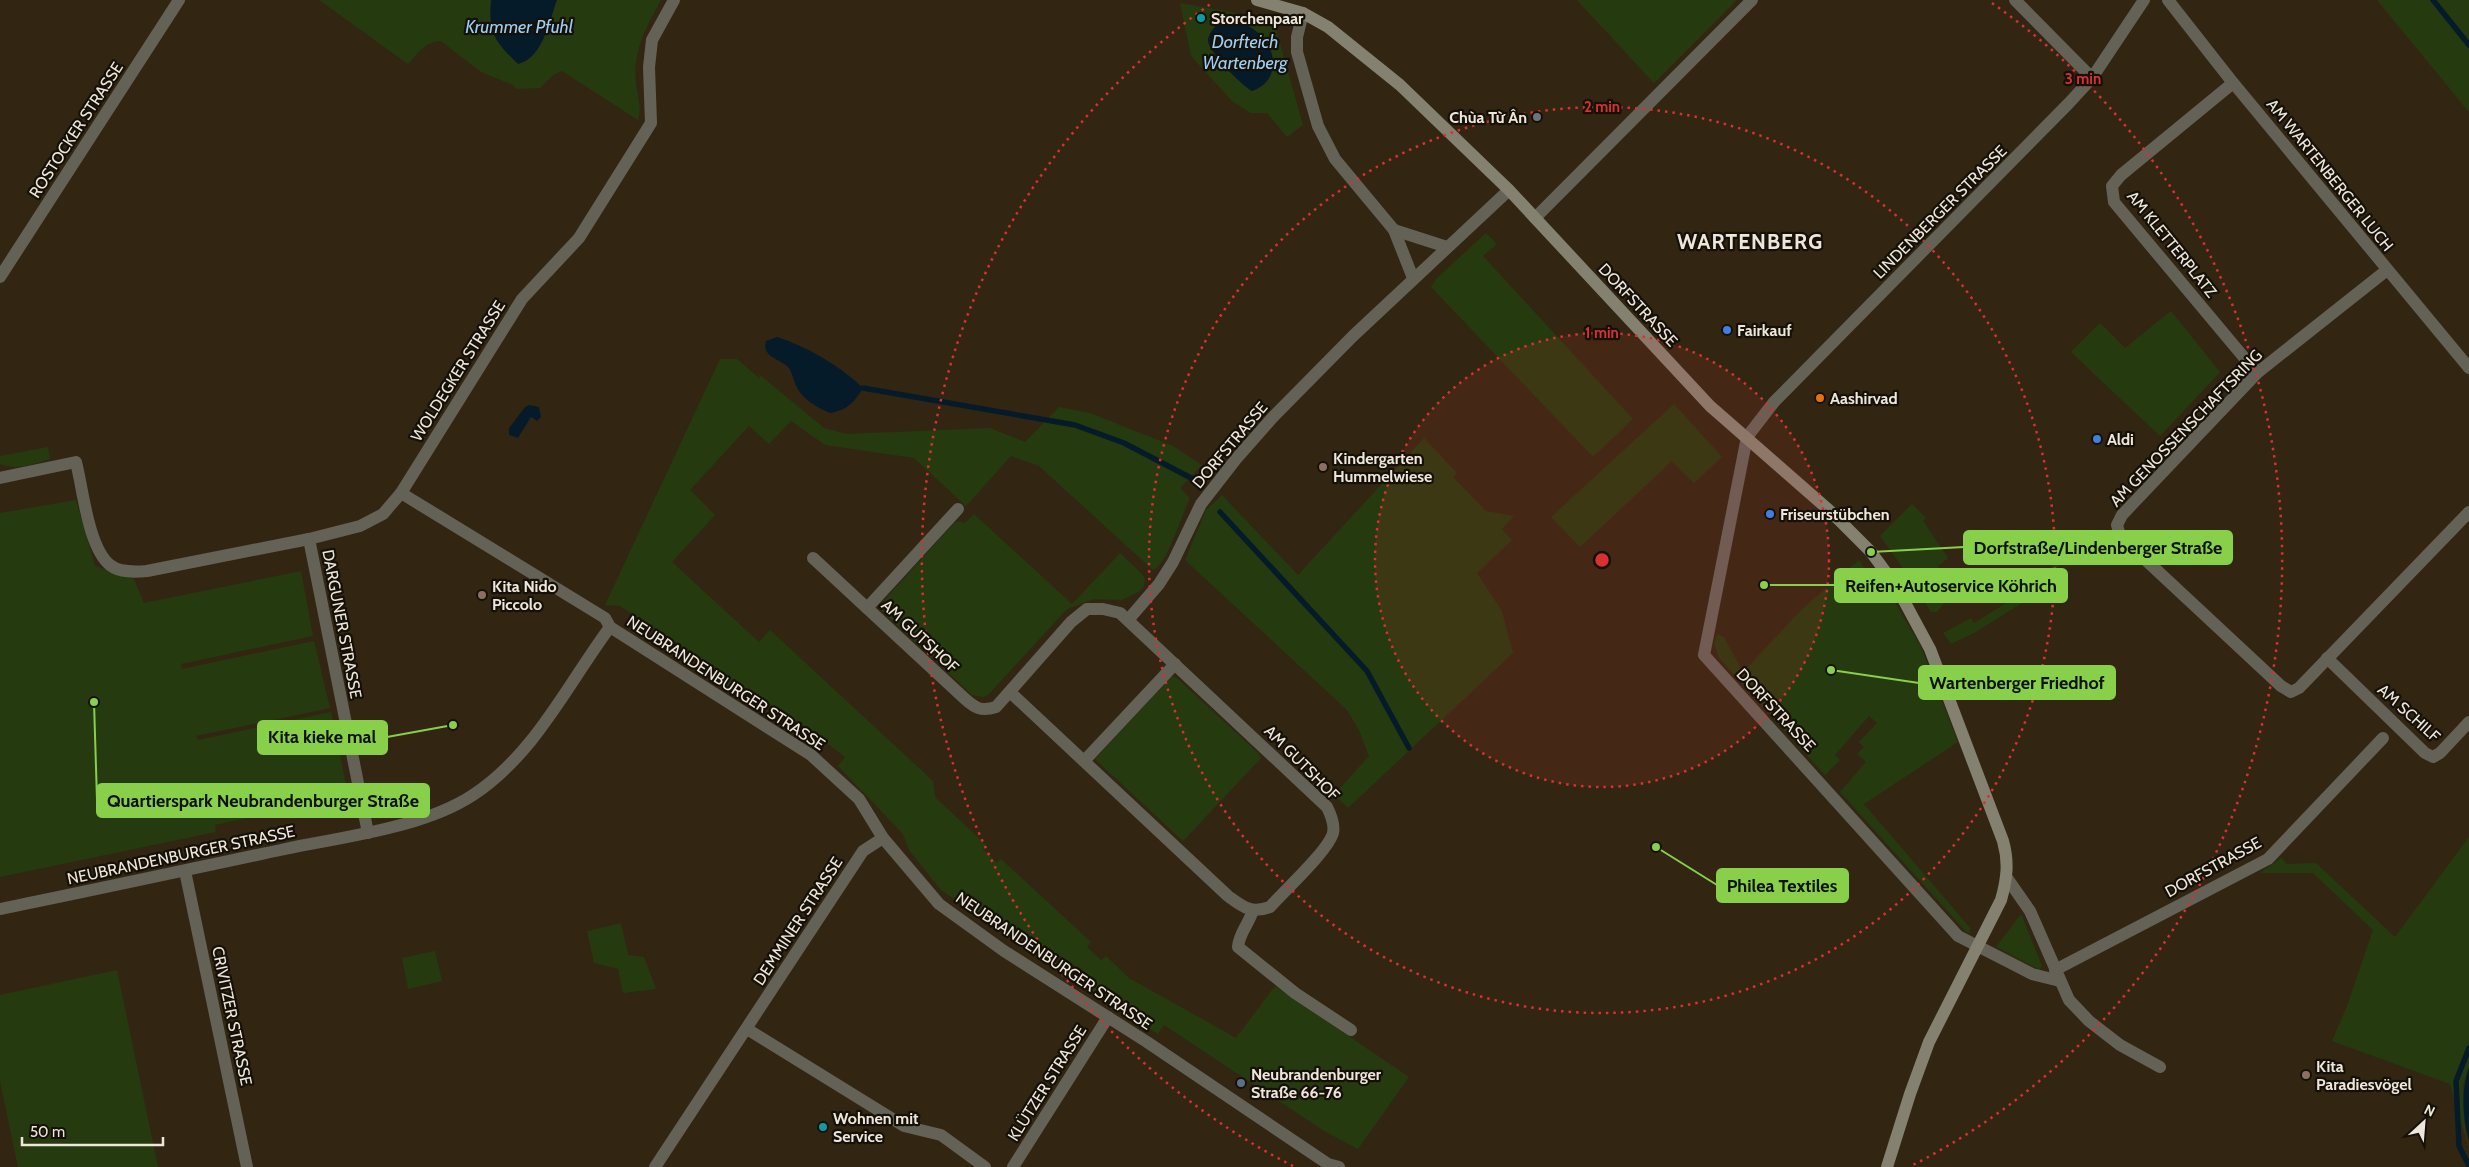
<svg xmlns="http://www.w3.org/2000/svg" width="2469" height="1167" font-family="Cabin,sans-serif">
  <rect width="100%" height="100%" fill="#322613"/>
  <g fill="#263a0f">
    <path d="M319 0H661C646 28 633 49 636 82 637 96 642 105 638 120L562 71 553 75 540 88 516 89 513 85 481 72 441 41C425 42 419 52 408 64Z"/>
    <polygon points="1577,0 1737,0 1654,83"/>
    <polygon points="2377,0 2469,0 2469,112"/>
    <polygon points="1180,3 1269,19 1274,22 1303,125 1287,137 1267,113 1251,113 1232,101 1191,56"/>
    <polygon points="1486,233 1497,244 1483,256 1633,419 1593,457 1431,287 1436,279"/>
    <polygon points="2171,311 2220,372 2160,436 2071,352 2100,323 2125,348"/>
    <path d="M720 359H737L760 379 759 374 824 428 847 434 990 428 1025 442 1059 407 1090 413 1173 446 1202 465 1180 488 1190 498C1182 513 1167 566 1153 570L1039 466 1011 456 966 506 914 458 825 445 791 421 769 444 749 426 690 490 715 515 672 562 759 642 770 630 933 781 935 797 986 845 983 849 997 863 1001 859 1091 942 1087 947 1101 960 1106 956 1129 978 1236 1038 1275 986 1409 1077 1358 1149 1324 1131 1164 1025 1158 1034 1077 983 1085 972 1017 929 1011 938 941 890 909 850 903 834 838 766 845 757 806 727 745 688 738 698 712 681 718 670 620 606 605 605Z"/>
    <polygon points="1674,404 1722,457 1694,483 1672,461 1580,547 1551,517"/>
    <polygon points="1424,438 1457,473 1453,477 1486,511 1514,516 1502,529 1512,540 1477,573 1502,611 1513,653 1348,808 1334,795 1369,756 1359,730 1347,710 1185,560 1206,510 1222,495 1298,575"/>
    <path d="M48 447 50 459C33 464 17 471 0 464V456Z"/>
    <polygon points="76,500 95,566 134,579 144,603 301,571 313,636 181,664 182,669 314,641 330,708 196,736 198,740 331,712 348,794 317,799 318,803 215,825 216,832 0,877 0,513"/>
    <polygon points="1912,504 1926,518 1923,521 1948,558 1938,566 1955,589 1937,612 1931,612 1914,583 1880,536"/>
    <polygon points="974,514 1072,604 1120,553 1142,574 1145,579 1144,586 1140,591 1122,600 1094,599 1067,609 988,695 983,697 972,695 881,610 880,605 954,523 958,521 965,523"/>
    <polygon points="2096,526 2027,600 1974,633 1951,644 1943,633 1971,618 1974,623 2027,590"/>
    <polygon points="1859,560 1867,572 1876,570 1921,647 1958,742 1864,804 1971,929 1968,934 1840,792 1866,762 1857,754 1864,747 1859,742 1877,723 1869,716 1835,755 1840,760 1825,775 1719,658 1714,644 1717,634 1724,637 1743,672 1802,609"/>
    <polygon points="1172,676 1177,678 1258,753 1261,758 1183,841 1095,759"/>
    <polygon points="2469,837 2469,1067 2463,1085 2465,1128 2469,1149 2450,1084 2332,1041 2347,1006 2373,930 2313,873 2260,873 2281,858 2287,864 2316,863 2395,937"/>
    <polygon points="2021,914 2042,966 2040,970 1996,947"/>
    <polygon points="621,923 628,955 644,957 656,989 623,993 618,969 594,963 587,931"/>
    <polygon points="435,951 442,981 408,989 402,958"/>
    <polygon points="117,970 158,1167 18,1167 0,1081 0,995"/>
  </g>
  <g fill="#061b29">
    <path d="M491 0H557C549 21 543 58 518 64 495 42 488 33 491 0Z"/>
    <path d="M1224 18C1238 20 1253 26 1262 37 1279 55 1277 83 1252 91 1242 86 1208 52 1208 40 1209 31 1218 23 1224 18Z"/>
    <path d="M777 337C808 347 839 365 863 388 854 403 847 410 830 413 816 407 800 398 795 383 793 378 792 373 789 368 780 358 761 357 766 341Z"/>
    <polygon points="529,405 539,407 541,417 537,421 531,417 518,438 509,435 509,428 525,407"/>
    <path d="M2469 1067V1140C2462 1117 2461 1090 2469 1067Z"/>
  </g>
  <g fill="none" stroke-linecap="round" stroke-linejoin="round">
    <g stroke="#061b29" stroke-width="5.5">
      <polyline points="2433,0 2469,45"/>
      <polyline points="863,388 1075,425 1124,443 1193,479"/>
      <polyline points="1220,512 1367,671 1409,748"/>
      <polyline points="2469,1048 2456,1081 2459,1146 2469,1166"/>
    </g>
    <g stroke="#646157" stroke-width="12">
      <polyline points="2015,0 2092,78"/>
      <polyline points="2168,0 2230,79 2469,368"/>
      <polyline points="1303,13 1297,37 1297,52 1318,126 1335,159 1394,230 1413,278"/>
      <polyline points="2233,83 2121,175 2112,186 2114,202 2257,373"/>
      <polyline points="1535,218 1752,0"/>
      <polyline points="1394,230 1447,247"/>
      <polyline points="2387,270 2257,373 2122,515 2117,525 2120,536 2281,686 2291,692 2299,688 2469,512"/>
      <polyline points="0,277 179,0"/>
      <path d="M0 478 76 462C83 489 88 547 110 565 120 573 136 572 147 571L309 539 360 526 383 514 401 493 522 299 579 238 651 123 649 67 652 40 674 0"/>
      <polyline points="401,493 605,618 610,627 811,755 859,799 883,838 939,904 1004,951 1147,1042 1328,1164 1339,1167"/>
      <polyline points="309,539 368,833"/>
      <path d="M813 558 964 698C975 708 981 712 996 707L1071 622 1087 609H1103L1120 613 1327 807C1331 815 1335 824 1333 833 1328 851 1284 891 1270 907 1251 914 1243 907 1228 896L1010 692"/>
      <polyline points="867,608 958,509"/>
      <polyline points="1128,620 1159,584 1173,562 1201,504 1236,459 1273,417 1353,336 1509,190"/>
      <polyline points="2327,658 2425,753 2433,757 2440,753 2469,722"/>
      <polyline points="1084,761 1175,664"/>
      <polyline points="185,871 247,1167"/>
      <polyline points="2007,878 2030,911 2069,1000 2089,1021 2120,1045 2160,1067"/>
      <path d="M0 909C95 890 190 869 285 849 342 837 423 828 473 795 535 754 567 685 610 627"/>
      <path d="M1253 910C1249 924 1239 933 1238 947L1295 993 1351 1030"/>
      <polyline points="2055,970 2268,859 2383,738"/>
      <polyline points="2060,981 2032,974 1958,936 1704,655 1747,437 1774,402 2069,103 2092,78 2144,0"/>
      <polyline points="747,1029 904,1126 941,1135 985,1167"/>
      <polyline points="655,1167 863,851 883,838"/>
      <polyline points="1013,1167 1108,1017"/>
    </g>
    <path stroke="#858171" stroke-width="12" d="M1257 0 1303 13 1328 27 1400 85 1509 190 1710 406 1830 511 1871 552 1896 586 1930 649 2003 841C2009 862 2007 879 2001 900L1929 1042 1910 1094 1887 1167"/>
  </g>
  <circle cx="1602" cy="560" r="227" fill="#d73231" fill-opacity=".12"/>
  <g fill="none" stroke="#d73231" stroke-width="2.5" stroke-dasharray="2.5 5">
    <circle cx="1602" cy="560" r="227"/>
    <circle cx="1602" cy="560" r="453"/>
    <path d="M1293 1166A680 680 0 0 1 1212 3M1992 3A680 680 0 0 1 1911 1166"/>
  </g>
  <g fill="#0f9aa8" stroke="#151008" stroke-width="2">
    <circle cx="1201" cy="18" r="5"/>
    <circle cx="823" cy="1127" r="5"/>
  </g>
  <circle fill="#6b7280" stroke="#151008" stroke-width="2" cx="1537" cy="117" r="5"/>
  <g fill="#3f7fe0" stroke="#151008" stroke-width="2">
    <circle cx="1727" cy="330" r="5"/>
    <circle cx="2097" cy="439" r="5"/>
    <circle cx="1770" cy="514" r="5"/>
  </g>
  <circle fill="#e8710a" stroke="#151008" stroke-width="2" cx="1820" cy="398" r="5"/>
  <g fill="#8d6e63" stroke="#151008" stroke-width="2">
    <circle cx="1323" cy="467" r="5"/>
    <circle cx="482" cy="595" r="5"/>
    <circle cx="2306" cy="1075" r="5"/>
  </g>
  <circle fill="#5c6f8a" stroke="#151008" stroke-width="2" cx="1241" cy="1083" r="5"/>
  <g text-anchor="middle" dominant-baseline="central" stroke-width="4.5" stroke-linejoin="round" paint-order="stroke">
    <g font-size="16" font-weight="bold" fill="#eee6db" stroke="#151008" text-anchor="start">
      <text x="1211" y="18">Storchenpaar</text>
      <text x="1527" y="117" text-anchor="end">Chùa Từ Ân</text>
      <text x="1737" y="330">Fairkauf</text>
      <text x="1830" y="398">Aashirvad</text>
      <text x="2107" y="439">Aldi</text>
      <text x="1333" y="458">Kindergarten<tspan x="1333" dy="18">Hummelwiese</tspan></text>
      <text x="1780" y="514">Friseurstübchen</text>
      <text x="492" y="586">Kita Nido<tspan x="492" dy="18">Piccolo</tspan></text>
      <text x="2316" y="1066">Kita<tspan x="2316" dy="18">Paradiesvögel</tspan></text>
      <text x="1251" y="1074">Neubrandenburger<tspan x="1251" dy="18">Straße 66-76</tspan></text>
      <text x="833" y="1118">Wohnen mit<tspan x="833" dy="18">Service</tspan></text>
    </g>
    <g font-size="16" fill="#eee6db" stroke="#151008">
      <text transform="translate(76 130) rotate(-57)">ROSTOCKER STRASSE</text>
      <text transform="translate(2330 175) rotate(51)">AM WARTENBERGER LUCH</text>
      <text transform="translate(1940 212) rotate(-45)">LINDENBERGER STRASSE</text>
      <text transform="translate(2172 244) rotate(51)">AM KLETTERPLATZ</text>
      <text transform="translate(1638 305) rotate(47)">DORFSTRASSE</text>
      <text transform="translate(458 371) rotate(-58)">WOLDEGKER STRASSE</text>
      <text transform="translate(2186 428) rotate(-46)">AM GENOSSENSCHAFTSRING</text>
      <text transform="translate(1230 445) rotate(-50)">DORFSTRASSE</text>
      <text transform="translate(342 624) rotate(79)">DARGUNER STRASSE</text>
      <text transform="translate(920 636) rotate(43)">AM GUTSHOF</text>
      <text transform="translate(726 683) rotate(33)">NEUBRANDENBURGER STRASSE</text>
      <text transform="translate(1776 710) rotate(47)">DORFSTRASSE</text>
      <text transform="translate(2409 713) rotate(42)">AM SCHILF</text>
      <text transform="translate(1302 763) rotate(45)">AM GUTSHOF</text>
      <text transform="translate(181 855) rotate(-12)">NEUBRANDENBURGER STRASSE</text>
      <text transform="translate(2213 867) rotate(-29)">DORFSTRASSE</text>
      <text transform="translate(798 921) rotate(-57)">DEMMINER STRASSE</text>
      <text transform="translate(1054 961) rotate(34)">NEUBRANDENBURGER STRASSE</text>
      <text transform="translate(232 1016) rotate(78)">CRIVITZER STRASSE</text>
      <text transform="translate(1047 1083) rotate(-58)">KLÜTZER STRASSE</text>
    </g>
    <g font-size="18" font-style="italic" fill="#9bcff4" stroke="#151008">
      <text x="519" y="27">Krummer Pfuhl</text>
      <text x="1245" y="42">Dorfteich<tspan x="1245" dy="21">Wartenberg</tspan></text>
    </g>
    <g font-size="21" font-weight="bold" letter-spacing="1" fill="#eee6db" stroke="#151008">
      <text x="1750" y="241">WARTENBERG</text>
    </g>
  </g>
  <circle cx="1602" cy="560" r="8" fill="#d73231" stroke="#151008" stroke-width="2.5"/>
  <g font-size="15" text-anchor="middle" font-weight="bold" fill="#d73231" stroke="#151008" stroke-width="4.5" stroke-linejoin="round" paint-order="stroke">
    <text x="2083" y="84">3 min</text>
    <text x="1602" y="112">2 min</text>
    <text x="1602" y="338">1 min</text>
  </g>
  <path fill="none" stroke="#88cf4a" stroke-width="2" d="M1871 552L1964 547M1764 585L1835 585M1831 670L1919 683M453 725L387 737M94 702L97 800M1656 847L1717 885"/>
  <g fill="#88cf4a" stroke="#151008" stroke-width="2">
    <circle cx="1871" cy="552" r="5"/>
    <circle cx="1764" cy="585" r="5"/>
    <circle cx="1831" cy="670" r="5"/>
    <circle cx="453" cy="725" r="5"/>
    <circle cx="94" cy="702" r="5"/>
    <circle cx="1656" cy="847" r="5"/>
  </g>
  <g fill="#88cf4a" stroke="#88cf4a" stroke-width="2">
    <rect x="1964" y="531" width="268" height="33" rx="5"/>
    <rect x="1835" y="569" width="232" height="33" rx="5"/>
    <rect x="1919" y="666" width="196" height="33" rx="5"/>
    <rect x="258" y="721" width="129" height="33" rx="5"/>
    <rect x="97" y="784" width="332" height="33" rx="5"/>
    <rect x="1717" y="869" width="131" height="33" rx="5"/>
  </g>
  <g font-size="18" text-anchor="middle" font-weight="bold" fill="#111">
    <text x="2098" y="554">Dorfstraße/Lindenberger Straße</text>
    <text x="1951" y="592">Reifen+Autoservice Köhrich</text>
    <text x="2017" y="689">Wartenberger Friedhof</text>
    <text x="322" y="743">Kita kieke mal</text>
    <text x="263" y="807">Quartierspark Neubrandenburger Straße</text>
    <text x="1782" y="892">Philea Textiles</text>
  </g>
  <g transform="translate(2424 1122) rotate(26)" stroke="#151008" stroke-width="4" paint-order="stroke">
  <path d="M0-4L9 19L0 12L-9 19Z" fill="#eee6db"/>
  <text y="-8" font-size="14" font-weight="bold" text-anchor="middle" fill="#eee6db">N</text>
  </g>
  <path d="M22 1137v8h141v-8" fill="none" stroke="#eee6db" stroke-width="2.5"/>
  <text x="30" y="1137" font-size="15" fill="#eee6db" stroke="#151008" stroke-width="4" paint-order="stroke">50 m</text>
</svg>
